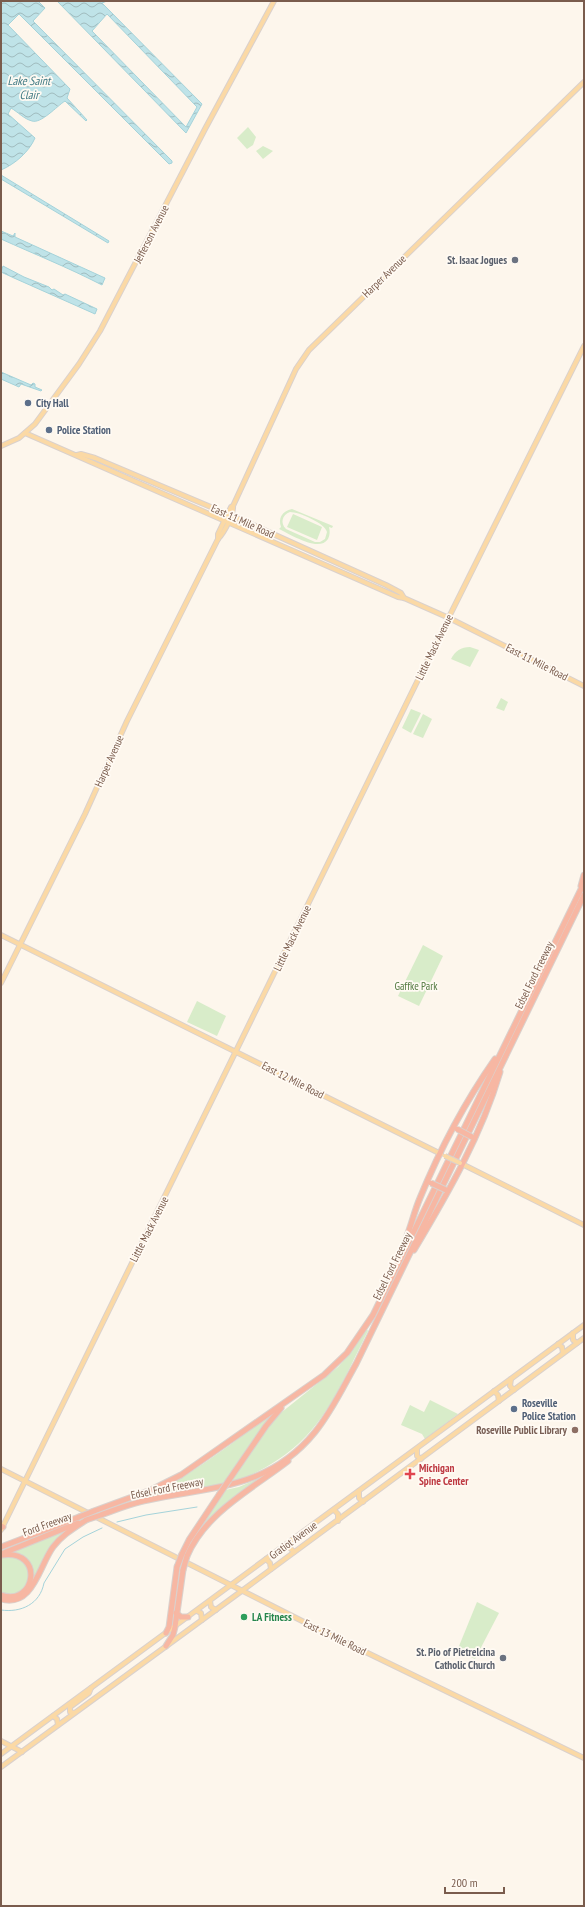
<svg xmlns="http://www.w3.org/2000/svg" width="585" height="1907" font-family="'PT Sans Narrow',sans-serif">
  <defs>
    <pattern id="water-waves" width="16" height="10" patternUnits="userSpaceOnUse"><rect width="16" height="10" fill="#bfe3e8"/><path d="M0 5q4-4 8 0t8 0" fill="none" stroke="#a0bbbe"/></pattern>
  </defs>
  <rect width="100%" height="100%" fill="#fdf6ec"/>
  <g fill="#d8ecc9" fill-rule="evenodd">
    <polygon points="248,127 256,137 253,145 247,149 237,138"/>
    <polygon points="263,146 273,151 263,159 256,151"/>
    <path d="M292 509 333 526 332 528 329 527C330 531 330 535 328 539 319 553 290 534 279 529L281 527C278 518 282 511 292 509ZM290 512C299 512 325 523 327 532L325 539 320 542H315L286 529C280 523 282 515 290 512Z"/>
    <polygon points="293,514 322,527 317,540 287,527"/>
    <path d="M470 647 479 650 470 667 451 659C455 651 461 647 470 647Z"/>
    <polygon points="501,698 508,702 504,711 496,708"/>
    <polygon points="411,709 421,713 411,733 402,728"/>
    <polygon points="423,714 432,719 423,738 413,734"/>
    <polygon points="423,945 443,956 419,1006 398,996"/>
    <polygon points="197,1001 226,1016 217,1036 187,1022"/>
    <path d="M367 1329 368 1331C330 1407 315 1452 229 1484L266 1429 277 1416 338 1367 351 1352Z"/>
    <polygon points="430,1400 458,1414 425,1439 422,1434 401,1425 410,1405 424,1412"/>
    <path d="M269 1416 271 1417 223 1486 145 1497V1495C190 1478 230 1444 269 1416Z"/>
    <polygon points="264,1476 227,1504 186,1555 184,1555 205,1520 225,1490 239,1487"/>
    <path d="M70 1529C49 1547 43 1577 22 1594L32 1575 18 1554 10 1552Z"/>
    <path d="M7 1555C25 1558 27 1563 29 1580 20 1594 17 1595 1 1593V1558Z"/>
    <polygon points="477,1602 499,1613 475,1659 457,1651"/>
  </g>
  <g fill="url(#water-waves)" stroke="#a5d3da" fill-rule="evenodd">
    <path d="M1 1H38L45 8 33 21 172 161V163L169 164 19 14 8 25 70 89 67 98 87 120 86 121 65 101C57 106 41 124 32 121 24 119 18 112 11 108L8 114 35 138C29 152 15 164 1 170Z"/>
    <path d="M57 1H107L102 3 202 104 186 133ZM107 14 197 107 186 127 92 31Z"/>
    <polygon points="1,175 109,241 108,243 1,179"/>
    <path d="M1 227V231L13 236 15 233V237L105 278 102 285C67 267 34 254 1 239Z"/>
    <polygon points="3,266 24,277 49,287 52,290 54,289 63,295 65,294 97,309 95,314 14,278 1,272"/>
    <polygon points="1,372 31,385 33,383 35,384 35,387 42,390 41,391 21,384 19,387 1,379"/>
  </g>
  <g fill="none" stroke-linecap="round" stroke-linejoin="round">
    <g stroke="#a5d3da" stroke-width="1">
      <polyline points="117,1522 146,1515 197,1507"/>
      <path d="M1 1610C21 1613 40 1604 44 1583L65 1549 83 1537 102 1528"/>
    </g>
    <defs>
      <g id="major">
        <polyline points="25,433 398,597 404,598 449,618 584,686"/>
        <polyline points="1,446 19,438 35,424 79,364 100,331 205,129 274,1"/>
        <polyline points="77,455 81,454 95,458 251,524 386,585 401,593 404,598"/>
        <polyline points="218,539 218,534 231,507 233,506 296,369 309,350 584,82"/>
        <polyline points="1,935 441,1154"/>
        <path d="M1 983 85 814 127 721 218 539C224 533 234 514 233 506"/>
        <polyline points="460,1163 584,1225"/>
        <polyline points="573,1333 573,1340 577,1343"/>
        <polyline points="558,1344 562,1347 563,1353"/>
        <polyline points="511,1379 510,1386 514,1390"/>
        <polyline points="494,1391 498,1395 499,1401"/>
        <polyline points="417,1449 417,1456 421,1459"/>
        <polyline points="1,1469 314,1627 584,1758"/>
        <polyline points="359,1491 359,1498 363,1502"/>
        <polyline points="334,1510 338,1514 338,1521"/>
        <polyline points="1,1530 440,635 584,346"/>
        <polyline points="290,1542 290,1548 294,1552"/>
        <polyline points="266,1559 270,1563 271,1569"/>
        <polyline points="210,1601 211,1607 216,1610"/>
        <polyline points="197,1611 201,1613 202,1620"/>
        <polyline points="74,1713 70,1712 70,1707 89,1693 91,1688"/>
        <polyline points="53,1716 57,1719 58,1725"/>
        <polyline points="1,1741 22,1752"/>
        <polyline points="1,1754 584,1325"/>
        <polyline points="1,1767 243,1590 584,1338"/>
      </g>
      <g id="highway">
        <polyline points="581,886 584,875"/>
        <path d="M405 1241C411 1227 414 1212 420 1198 440 1149 465 1102 495 1059"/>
        <path d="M414 1250C448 1193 481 1136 500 1072"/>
        <polyline points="229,1480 266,1426 281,1408"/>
        <polyline points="94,1511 151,1490 181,1475 324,1375 347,1353 373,1315 584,883"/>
        <path d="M101 1515C117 1509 132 1503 148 1500 213 1486 269 1489 315 1432 332 1411 343 1387 356 1364L584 895"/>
        <polyline points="1,1526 3,1527"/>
        <polyline points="1,1547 79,1517"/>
        <polyline points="1,1554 78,1523"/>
        <polyline points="182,1554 189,1540 219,1495"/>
        <path d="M187 1556C206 1512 252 1489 288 1461"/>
        <path d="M1 1595C36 1607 45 1549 2 1555"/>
        <path d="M1 1599C33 1608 39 1566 53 1547 62 1535 74 1528 86 1520"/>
        <polyline points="176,1613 181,1617 188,1617"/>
        <polyline points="166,1633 169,1627 177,1567"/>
        <polyline points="166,1646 173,1635 175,1627 183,1570"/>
      </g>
    </defs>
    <use href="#major" stroke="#dad1cd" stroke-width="6"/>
    <use href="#highway" stroke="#dad1cd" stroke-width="7"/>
    <use href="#major" stroke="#fbd9a5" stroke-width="4"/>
    <use href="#highway" stroke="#f7b7a3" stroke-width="5"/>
    <defs>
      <polyline id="major-bridge" points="445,1156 460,1163"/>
      <g id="highway-bridge">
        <polyline points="457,1129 472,1137"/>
        <polyline points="431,1183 446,1190"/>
        <polyline points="219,1495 229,1480"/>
        <polyline points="79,1517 94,1511"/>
        <polyline points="86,1520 101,1515"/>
        <polyline points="177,1567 182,1554"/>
        <polyline points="183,1570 187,1556"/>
      </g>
    </defs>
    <use href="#major-bridge" stroke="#dad1cd" stroke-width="6" stroke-linecap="butt"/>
    <use href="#highway-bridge" stroke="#dad1cd" stroke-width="7" stroke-linecap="butt"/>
    <use href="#major-bridge" stroke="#fbd9a5" stroke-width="4"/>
    <use href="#highway-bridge" stroke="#f7b7a3" stroke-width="5"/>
  </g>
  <g fill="#6b7280" stroke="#fffaf3" stroke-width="1.5">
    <circle cx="515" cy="260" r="4"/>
    <circle cx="503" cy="1658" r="4"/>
  </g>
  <g fill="#5c6f8a" stroke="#fffaf3" stroke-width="1.5">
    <circle cx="28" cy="403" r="4"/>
    <circle cx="49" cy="430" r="4"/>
    <circle cx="514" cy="1409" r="4"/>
  </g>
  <circle fill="#8d6e63" stroke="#fffaf3" stroke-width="1.5" cx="575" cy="1430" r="4"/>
  <path fill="#e0444e" stroke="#fffaf3" stroke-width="1.5" d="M408 1468h4v4h4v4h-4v4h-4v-4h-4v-4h4z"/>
  <circle fill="#2e9e5b" stroke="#fffaf3" stroke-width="1.5" cx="244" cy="1617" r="4"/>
  <g text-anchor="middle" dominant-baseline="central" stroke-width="3.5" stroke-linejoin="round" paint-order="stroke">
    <g font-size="11" fill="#7a5c4d" stroke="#fffaf3">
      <text transform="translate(151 234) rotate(-63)">Jefferson Avenue</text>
      <text transform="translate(384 276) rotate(-44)">Harper Avenue</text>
      <text transform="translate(243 521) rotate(24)">East 11 Mile Road</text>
      <text transform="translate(434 647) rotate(-64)">Little Mack Avenue</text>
      <text transform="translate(537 662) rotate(27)">East 11 Mile Road</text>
      <text transform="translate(109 761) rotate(-66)">Harper Avenue</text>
      <text transform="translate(292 938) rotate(-64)">Little Mack Avenue</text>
      <text transform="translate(534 975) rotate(-64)">Edsel Ford Freeway</text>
      <text transform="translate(293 1080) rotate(27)">East 12 Mile Road</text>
      <text transform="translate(149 1229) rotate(-63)">Little Mack Avenue</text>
      <text transform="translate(392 1266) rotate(-64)">Edsel Ford Freeway</text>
      <text transform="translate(167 1488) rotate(-11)">Edsel Ford Freeway</text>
      <text transform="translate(47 1524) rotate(-20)">Ford Freeway</text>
      <text transform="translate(293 1540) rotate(-36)">Gratiot Avenue</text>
      <text transform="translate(335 1637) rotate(26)">East 13 Mile Road</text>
    </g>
    <g font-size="11" font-weight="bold" fill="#5b616d" stroke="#fffaf3" text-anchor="end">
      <text x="507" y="260">St. Isaac Jogues</text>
      <text x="495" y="1652">St. Pio of Pietrelcina<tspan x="495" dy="13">Catholic Church</tspan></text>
    </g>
    <g font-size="11" font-weight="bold" fill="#4e5e75" stroke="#fffaf3" text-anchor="start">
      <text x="36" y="403">City Hall</text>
      <text x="57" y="430">Police Station</text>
      <text x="522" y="1403">Roseville<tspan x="522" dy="13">Police Station</tspan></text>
    </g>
    <g font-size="11" fill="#537a41" stroke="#fffaf3">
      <text x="416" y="986">Gaffke Park</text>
    </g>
    <g font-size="11" font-weight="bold" fill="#785e54" stroke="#fffaf3" text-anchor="end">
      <text x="567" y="1430">Roseville Public Library</text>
    </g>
    <g font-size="11" font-weight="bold" fill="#be3a42" stroke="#fffaf3" text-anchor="start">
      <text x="419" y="1468">Michigan<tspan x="419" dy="13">Spine Center</tspan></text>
    </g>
    <g font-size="11" font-weight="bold" fill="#27864d" stroke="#fffaf3" text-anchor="start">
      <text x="252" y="1617">LA Fitness</text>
    </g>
    <g font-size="12" font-style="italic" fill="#437c86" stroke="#fffaf3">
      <text x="29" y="80">Lake Saint<tspan x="29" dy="14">Clair</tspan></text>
    </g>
  </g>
  <rect width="585" height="1907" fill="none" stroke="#7a5c4d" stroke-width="4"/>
  <path d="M445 1887v6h59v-6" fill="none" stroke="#7a5c4d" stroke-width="2"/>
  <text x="451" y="1887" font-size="12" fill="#7a5c4d" stroke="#fffaf3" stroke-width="3" paint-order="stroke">200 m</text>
</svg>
